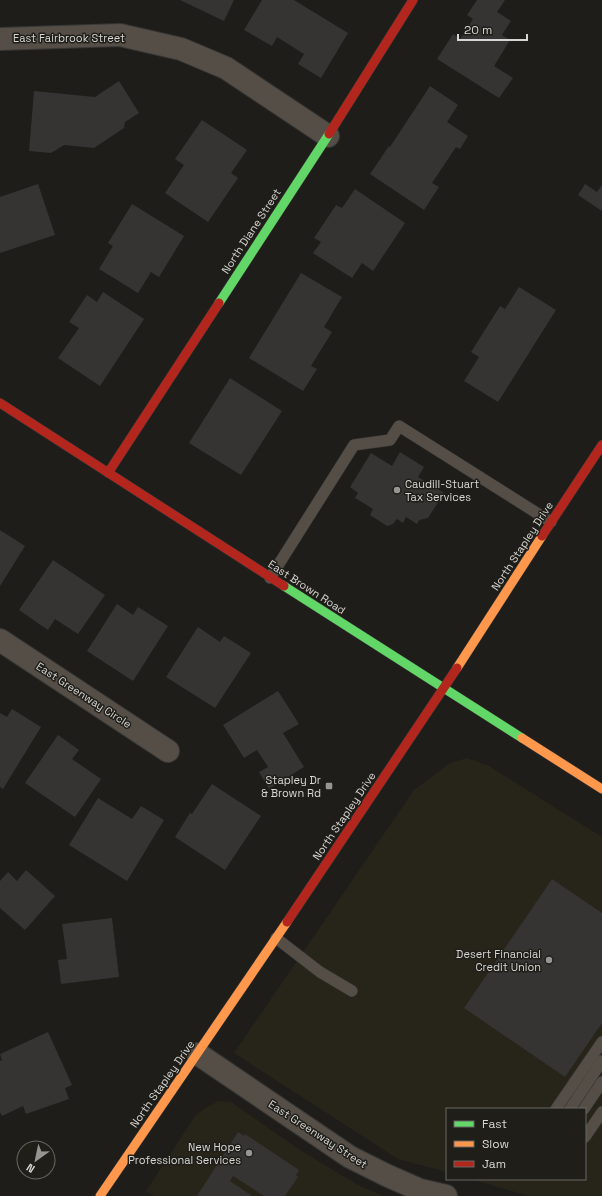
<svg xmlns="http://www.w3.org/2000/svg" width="602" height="1196" font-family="'Space Grotesk',sans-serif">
  <rect width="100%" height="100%" fill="#1e1d1a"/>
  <g fill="#27241a">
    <polygon points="467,758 489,766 602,837 602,1196 529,1196 470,1179 585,1179 585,1109 447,1109 447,1172 398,1159 234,1053 414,790 450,763"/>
    <polygon points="219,1101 231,1102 303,1152 358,1185 383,1196 153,1196 146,1191 195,1116 205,1108"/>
  </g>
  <g fill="#353432">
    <polygon points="180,0 234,0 224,21"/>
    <polygon points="262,0 294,0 348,33 321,78 298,64 304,54 277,37 272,46 244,30"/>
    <polygon points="477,0 505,0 497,12 511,21 502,35 510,40 494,66 513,78 499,98 437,59 453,34 460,39 473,19 467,15"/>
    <polygon points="119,81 139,113 125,122 124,128 94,148 64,145 51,153 29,151 34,91 95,97"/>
    <polygon points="430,86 458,105 447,122 468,136 460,149 456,147 432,183 439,187 424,210 370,174 389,146 390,147"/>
    <polygon points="202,120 247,150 231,173 238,178 208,222 165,193 184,165 175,159"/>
    <polygon points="38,184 55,235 0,253 0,197"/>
    <polygon points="585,184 597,192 602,185 602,211 578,195"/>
    <polygon points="355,189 405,223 373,271 362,263 352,278 313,253 321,242 314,238 336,205 342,208"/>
    <polygon points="132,204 184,236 159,277 151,272 138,293 99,269 113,246 108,243"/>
    <polygon points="301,273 342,297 324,327 332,332 311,366 317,369 303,391 249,358"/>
    <polygon points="519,287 556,310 498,402 464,381 479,357 471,352 500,306 505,309"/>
    <polygon points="103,292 144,319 100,386 58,358 79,328 69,322 87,295 97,302"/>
    <polygon points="230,378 282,411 241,475 189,443"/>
    <polygon points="400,452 424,467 418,477 444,493 428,518 419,520 417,524 406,517 403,523 397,519 393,524 387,526 370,515 373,509 355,498 358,493 350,487 371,453 392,466"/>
    <polygon points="0,530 25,546 0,586"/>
    <polygon points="53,560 105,595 78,634 55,619 48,630 19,610"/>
    <polygon points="117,604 133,615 138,607 168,626 133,681 87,651"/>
    <polygon points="198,627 220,642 224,636 251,653 215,708 166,677"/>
    <polygon points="278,691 299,724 283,733 304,767 269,789 259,772 268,767 257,750 244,758 223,725"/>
    <polygon points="12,709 41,727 3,789 0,787 0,713 7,717"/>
    <polygon points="58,735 79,750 72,759 101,779 75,817 25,783"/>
    <polygon points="212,784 261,816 225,870 175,837 190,813 192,814"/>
    <polygon points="98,798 132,819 141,806 164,820 127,881 69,845"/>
    <polygon points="26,870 55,896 25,930 0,908 0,881 8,872 17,881"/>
    <polygon points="552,879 602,913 602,1023 565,1077 464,1008"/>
    <polygon points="112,918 119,977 61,984 58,960 67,959 62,924"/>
    <polygon points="48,1032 72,1085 65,1088 69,1099 26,1114 23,1106 2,1116 0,1112 0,1061 2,1060 0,1054"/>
    <polygon points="238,1132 244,1136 245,1134 299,1170 296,1175 298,1177 285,1196 264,1196 233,1176 230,1181 252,1196 197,1196"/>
  </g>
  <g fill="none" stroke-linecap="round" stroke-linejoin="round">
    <defs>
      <g id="lane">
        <polyline points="270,578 354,445 390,440 399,426 551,522"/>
        <polyline points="276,938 320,972 352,991"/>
        <polyline points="556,1109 602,1042"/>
        <polyline points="570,1109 602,1061"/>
        <polyline points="584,1109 602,1082"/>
        <polyline points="585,1137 602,1112"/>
      </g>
      <g id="street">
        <polyline points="0,39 120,35 181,49 226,68 328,136"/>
        <polyline points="0,640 168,751"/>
        <polyline points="198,1054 350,1157 386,1175 420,1190 446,1196"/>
      </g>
      <g id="fast">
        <polyline points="219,303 329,134"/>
        <polyline points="284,586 522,738"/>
      </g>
      <g id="slow">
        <polyline points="457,668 542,536"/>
        <polyline points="522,738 602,789"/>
        <polyline points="100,1196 287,922"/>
      </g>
      <g id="jam">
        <polyline points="329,134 413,0"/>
        <polyline points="0,403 284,586"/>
        <polyline points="108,473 219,303"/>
        <polyline points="542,536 602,445"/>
        <polyline points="287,922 457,668"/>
      </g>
    </defs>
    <use href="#lane" stroke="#373735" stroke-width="12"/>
    <use href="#street" stroke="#373735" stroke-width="24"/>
    <use href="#fast" stroke="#373735" stroke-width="10"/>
    <use href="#slow" stroke="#373735" stroke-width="10"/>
    <use href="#jam" stroke="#373735" stroke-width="10"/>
    <use href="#lane" stroke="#544e47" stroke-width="11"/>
    <use href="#street" stroke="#544e47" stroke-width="22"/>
    <use href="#fast" stroke="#63d668" stroke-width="9"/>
    <use href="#slow" stroke="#ff974d" stroke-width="9"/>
    <use href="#jam" stroke="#b3261e" stroke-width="9"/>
  </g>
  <g fill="#969592" stroke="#1f1e19" stroke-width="1.5">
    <circle cx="397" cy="490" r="4"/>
    <rect x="325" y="782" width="8" height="8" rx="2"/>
    <circle cx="549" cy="960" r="4"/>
    <circle cx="249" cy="1153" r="4"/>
  </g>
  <g text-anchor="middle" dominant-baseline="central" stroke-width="3" stroke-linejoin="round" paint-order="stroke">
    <g font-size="11" fill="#d7d6d3" stroke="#1f1e19">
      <text x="69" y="38">East Fairbrook Street</text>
      <text transform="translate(251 231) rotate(-57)">North Diane Street</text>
      <text transform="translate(522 546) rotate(-57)">North Stapley Drive</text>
      <text transform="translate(307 587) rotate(33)">East Brown Road</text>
      <text transform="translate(84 695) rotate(33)">East Greenway Circle</text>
      <text transform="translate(344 816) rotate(-56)">North Stapley Drive</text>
      <text transform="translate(162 1084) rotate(-55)">North Stapley Drive</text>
      <text transform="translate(318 1134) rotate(33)">East Greenway Street</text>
    </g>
    <g font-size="11" fill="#d7d6d3" stroke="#1f1e19" text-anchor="end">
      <text x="405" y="484" text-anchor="start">Caudill-Stuart<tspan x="405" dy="13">Tax Services</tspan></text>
      <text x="321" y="780">Stapley Dr<tspan x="321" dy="13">&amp; Brown Rd</tspan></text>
      <text x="541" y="954">Desert Financial<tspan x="541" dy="13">Credit Union</tspan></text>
      <text x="241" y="1147">New Hope<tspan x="241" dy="13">Professional Services</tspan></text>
    </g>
  </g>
  <rect x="446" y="1108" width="140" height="72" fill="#1f1e19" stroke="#696863"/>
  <rect x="454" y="1121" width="20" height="6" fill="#63d668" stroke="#696863"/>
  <text x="482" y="1128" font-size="12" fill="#d7d6d3">Fast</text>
  <rect x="454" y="1141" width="20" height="6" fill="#ff974d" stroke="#696863"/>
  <text x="482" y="1148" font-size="12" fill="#d7d6d3">Slow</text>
  <rect x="454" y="1161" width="20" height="6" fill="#b3261e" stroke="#696863"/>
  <text x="482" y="1168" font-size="12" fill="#d7d6d3">Jam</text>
  <g transform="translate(36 1160) rotate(213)"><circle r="19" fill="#1f1e19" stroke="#696863"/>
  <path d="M0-3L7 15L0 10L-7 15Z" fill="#969592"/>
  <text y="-6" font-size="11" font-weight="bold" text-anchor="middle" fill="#d7d6d3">N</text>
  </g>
  <path d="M458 34v6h69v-6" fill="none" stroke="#d7d6d3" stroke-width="2"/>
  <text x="464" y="34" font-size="12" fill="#d7d6d3" stroke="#1f1e19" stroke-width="3" paint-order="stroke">20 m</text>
</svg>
